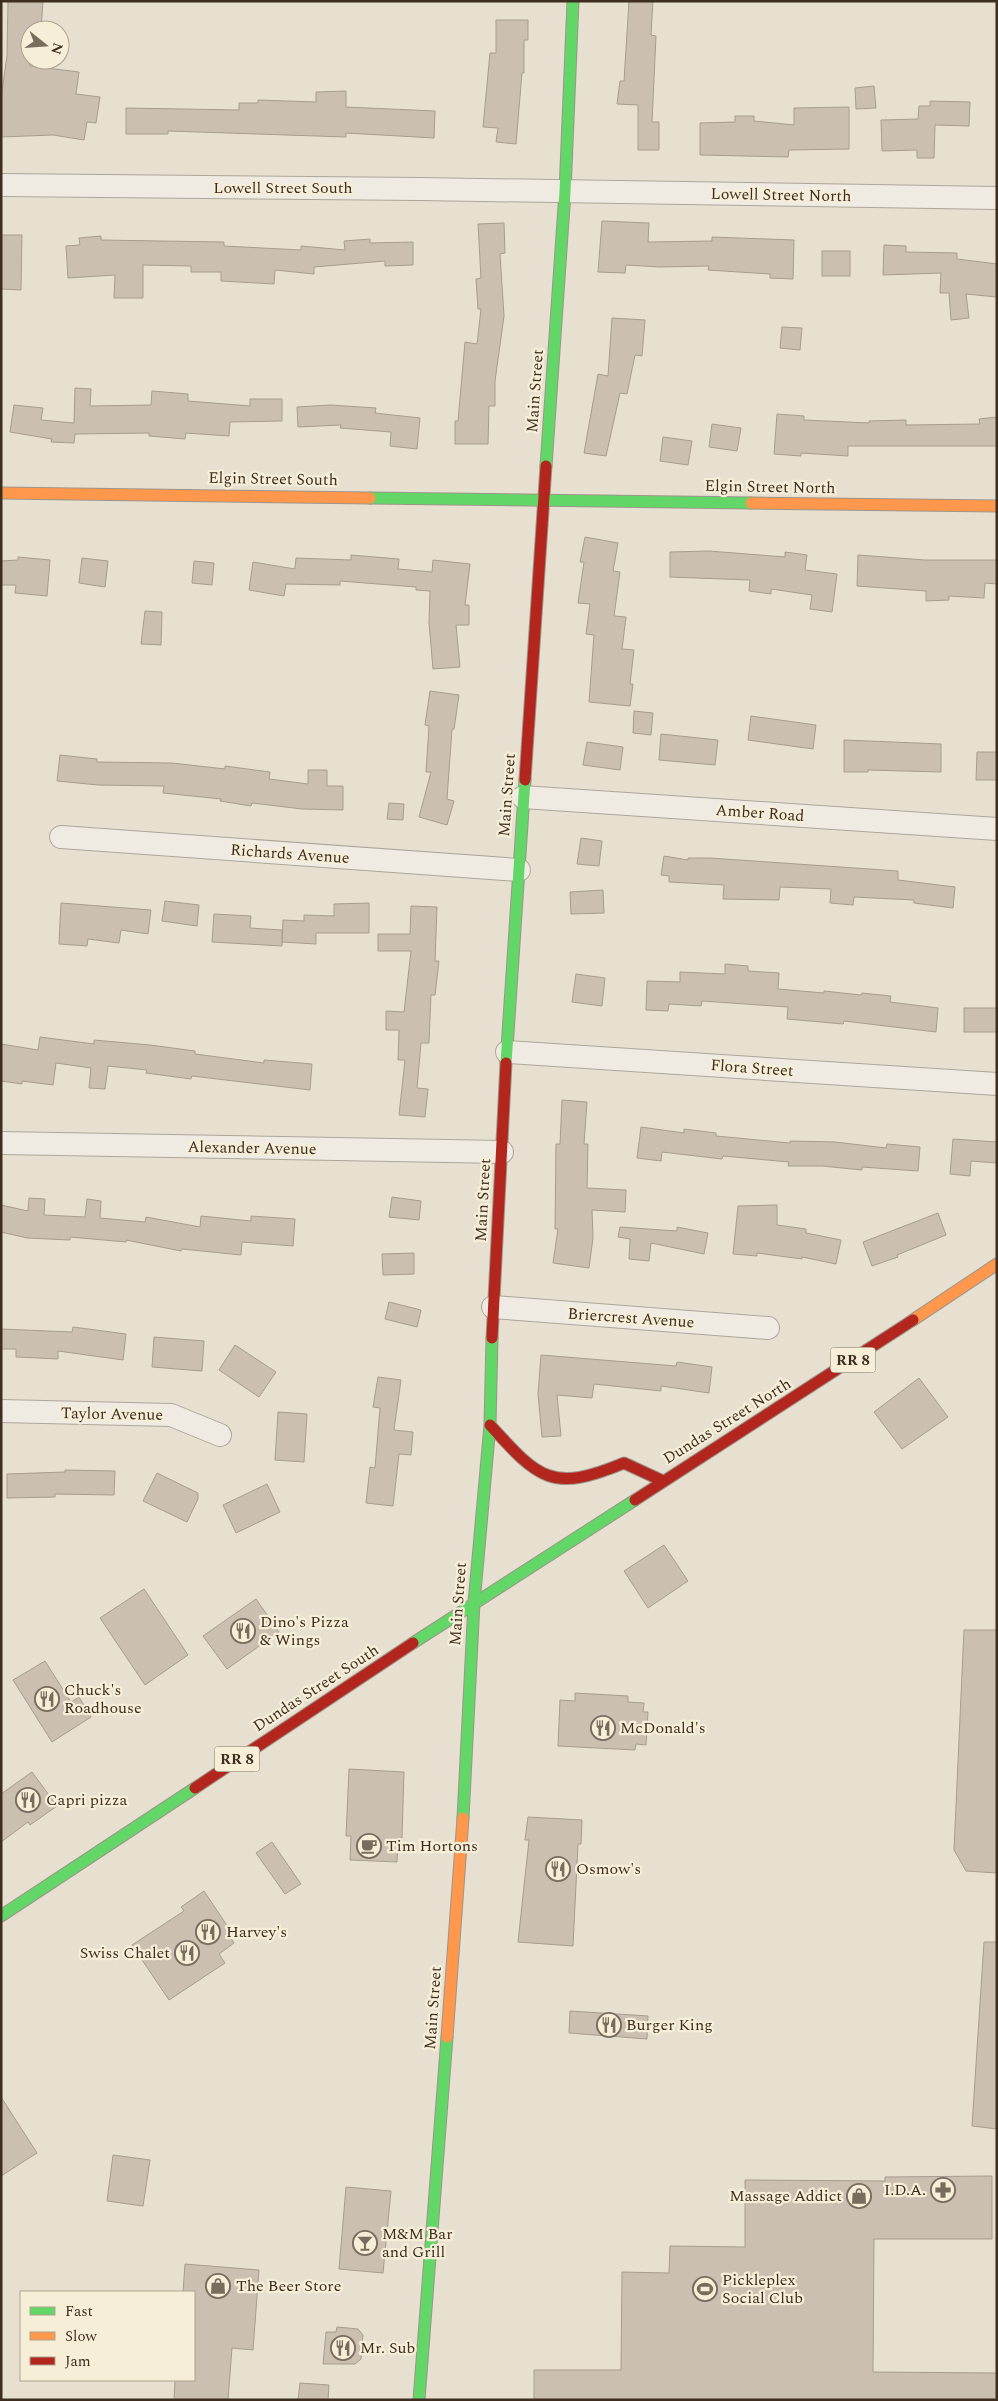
<svg xmlns="http://www.w3.org/2000/svg" width="998" height="2401" font-family="Spectral,serif">
  <rect width="100%" height="100%" fill="#e7e0d1"/>
  <g fill="#cbbfb2" stroke="#a89c90">
    <polygon points="8,1 43,1 41,30 30,30 30,66 79,72 76,94 100,97 96,123 87,122 84,140 53,135 1,137 1,98 7,56"/>
    <polygon points="629,1 653,1 651,35 656,36 652,122 659,122 659,150 638,150 638,105 617,104 620,81 624,81"/>
    <polygon points="496,20 528,20 528,40 524,40 524,73 522,73 516,144 496,142 498,128 483,127 490,53 496,53"/>
    <polygon points="874,86 876,108 856,109 855,88"/>
    <polygon points="346,91 346,107 435,111 434,138 346,133 346,137 168,131 168,134 126,134 126,108 239,110 239,103 258,103 258,100 316,102 316,92"/>
    <polygon points="930,101 970,102 969,126 935,125 934,158 917,158 917,150 882,151 881,120 918,119 919,106 930,106"/>
    <polygon points="849,107 849,149 789,150 788,157 700,155 700,123 735,122 735,116 754,116 754,121 794,125 794,108"/>
    <polygon points="602,221 649,223 648,242 712,241 712,237 794,240 793,279 770,278 770,274 708,270 709,266 661,267 626,265 625,273 598,272"/>
    <polygon points="504,223 505,253 500,254 504,316 495,381 495,406 489,406 488,444 455,444 455,421 458,421 465,342 477,344 481,309 478,309 476,279 481,278 478,224"/>
    <polygon points="1,235 22,235 21,290 1,289"/>
    <polygon points="101,236 101,240 224,242 224,246 301,250 301,246 345,250 344,241 370,239 370,243 413,242 413,265 385,266 385,261 314,267 314,274 275,270 274,284 221,281 221,272 191,272 191,266 143,265 143,298 114,298 115,275 68,278 66,246 80,245 79,238"/>
    <polygon points="884,245 906,246 906,252 957,253 957,259 997,264 997,297 966,294 969,318 951,320 949,293 940,293 941,273 883,275"/>
    <rect x="822" y="251" width="28" height="25"/>
    <polygon points="612,318 645,320 642,356 635,355 627,394 620,393 606,456 584,453 598,374 608,376"/>
    <polygon points="782,327 802,328 800,350 780,348"/>
    <polygon points="75,388 91,389 90,406 151,405 152,391 188,394 188,401 250,406 250,399 282,399 282,421 230,422 229,436 186,433 185,439 149,436 149,433 75,434 74,443 51,442 52,439 10,432 14,405 43,408 41,420 74,423"/>
    <polygon points="330,405 376,408 375,413 420,418 417,449 390,446 391,432 340,428 341,425 298,427 297,407"/>
    <polygon points="777,414 804,416 804,420 869,423 869,421 906,420 906,425 980,424 979,419 997,417 997,446 848,446 848,456 801,453 801,456 774,454"/>
    <polygon points="712,424 741,428 737,451 709,447"/>
    <polygon points="663,437 692,441 688,465 660,461"/>
    <polygon points="585,537 618,543 613,571 620,572 614,616 626,617 622,649 634,650 630,684 633,684 630,706 589,702 594,635 586,634 590,604 578,603 584,562 580,562"/>
    <polygon points="709,551 785,557 785,552 807,555 805,570 837,574 832,612 810,609 812,595 771,589 771,594 749,591 750,580 670,577 670,552"/>
    <polygon points="351,555 399,559 398,569 432,572 433,560 470,564 465,605 469,605 469,625 456,625 460,667 433,669 429,623 430,591 416,590 416,587 340,581 340,585 286,584 284,596 249,590 253,562 295,569 296,558 351,560"/>
    <polygon points="858,555 925,560 997,560 997,584 985,583 984,598 949,596 949,600 926,601 926,591 857,586"/>
    <polygon points="18,557 50,560 47,596 15,593 16,585 1,585 1,561 18,560"/>
    <polygon points="82,558 108,561 105,587 79,583"/>
    <polygon points="194,561 214,563 212,585 192,583"/>
    <polygon points="145,611 162,612 161,645 141,644"/>
    <polygon points="430,691 459,695 454,729 452,729 447,799 454,801 447,825 419,817 431,772 426,772 429,726 425,725"/>
    <polygon points="634,711 653,713 651,735 633,733"/>
    <polygon points="751,716 816,725 813,749 748,740"/>
    <polygon points="661,734 718,740 715,765 659,760"/>
    <polygon points="844,740 941,744 941,772 868,770 868,772 844,772"/>
    <polygon points="587,742 623,747 620,770 583,765"/>
    <polygon points="977,752 997,752 997,780 976,780"/>
    <polygon points="60,755 97,759 97,762 172,763 225,769 225,766 270,772 269,779 308,784 308,770 327,770 327,786 343,786 343,810 302,809 252,803 251,806 220,801 221,799 163,793 164,786 98,785 57,781"/>
    <polygon points="389,803 404,804 403,820 387,819"/>
    <polygon points="581,838 602,841 599,866 577,864"/>
    <polygon points="664,856 688,860 688,858 710,858 898,871 898,880 955,887 953,908 914,903 914,900 854,897 853,905 830,903 831,889 780,887 779,900 723,899 724,885 669,882 669,876 661,875"/>
    <polygon points="603,890 604,913 571,914 570,892"/>
    <polygon points="165,901 199,905 197,926 162,921"/>
    <polygon points="61,903 151,910 148,934 121,930 119,943 88,939 87,946 59,944"/>
    <polygon points="369,903 369,933 316,933 316,944 282,942 283,920 304,921 304,915 334,916 334,904"/>
    <polygon points="411,906 437,907 435,961 439,961 435,995 431,995 429,1043 421,1043 417,1088 428,1089 425,1117 399,1115 405,1060 398,1060 399,1030 386,1030 386,1011 404,1012 411,951 378,951 378,934 410,934"/>
    <polygon points="214,914 251,916 250,928 282,930 282,946 212,942"/>
    <polygon points="725,964 748,966 748,971 779,973 778,989 824,993 824,991 861,995 862,993 891,996 890,1002 938,1008 936,1032 844,1021 843,1024 787,1019 788,1007 702,1001 701,1006 669,1004 668,1011 646,1010 647,981 680,982 680,972 725,974"/>
    <polygon points="576,974 605,978 602,1006 572,1002"/>
    <rect x="964" y="1008" width="33" height="24"/>
    <polygon points="40,1037 94,1044 94,1040 150,1045 195,1051 195,1054 264,1063 264,1060 312,1064 310,1090 192,1076 191,1079 146,1073 147,1070 108,1066 105,1089 89,1088 91,1068 56,1063 53,1085 22,1081 22,1084 1,1081 1,1044 38,1050"/>
    <polygon points="562,1100 587,1102 584,1144 588,1144 587,1188 626,1190 625,1212 592,1210 593,1238 589,1268 553,1263 558,1229 555,1229 556,1144 560,1144"/>
    <polygon points="641,1127 684,1133 684,1129 716,1133 716,1136 790,1143 790,1141 835,1142 886,1148 887,1144 920,1147 918,1171 862,1167 862,1170 822,1166 788,1166 789,1162 723,1156 722,1159 662,1152 661,1161 637,1158"/>
    <polygon points="953,1139 997,1142 997,1163 971,1161 970,1176 950,1174"/>
    <polygon points="392,1197 421,1201 419,1220 389,1217"/>
    <polygon points="29,1198 45,1199 44,1215 85,1217 87,1199 101,1201 100,1218 145,1222 146,1217 200,1227 201,1216 251,1221 251,1216 295,1219 293,1246 242,1242 241,1255 182,1249 181,1251 126,1240 126,1242 70,1237 70,1240 27,1238 1,1232 1,1205 28,1211"/>
    <polygon points="777,1205 777,1225 806,1229 806,1233 841,1240 836,1264 802,1257 802,1259 757,1253 757,1256 733,1254 738,1206"/>
    <polygon points="938,1213 946,1235 897,1255 898,1257 872,1266 863,1242"/>
    <polygon points="620,1227 677,1231 677,1227 708,1233 704,1254 651,1243 649,1261 629,1259 630,1239 618,1237"/>
    <polygon points="414,1253 414,1274 383,1275 382,1254"/>
    <polygon points="389,1302 421,1310 417,1327 385,1319"/>
    <polygon points="73,1327 126,1334 123,1360 58,1351 58,1359 16,1357 16,1349 1,1349 1,1329 72,1332"/>
    <polygon points="154,1337 204,1341 202,1371 152,1367"/>
    <polygon points="235,1345 276,1372 259,1397 219,1370"/>
    <polygon points="541,1355 676,1366 677,1362 712,1367 709,1393 661,1386 661,1391 594,1384 592,1398 557,1395 561,1436 542,1437 538,1394"/>
    <polygon points="378,1377 401,1380 394,1430 413,1432 411,1455 399,1454 393,1506 366,1503 370,1467 375,1468 380,1408 373,1407"/>
    <polygon points="919,1378 948,1417 902,1449 874,1412"/>
    <polygon points="278,1412 307,1414 304,1462 275,1460"/>
    <polygon points="65,1470 115,1471 114,1495 55,1494 55,1497 7,1498 7,1474 65,1472"/>
    <polygon points="157,1473 198,1493 198,1499 187,1522 143,1501"/>
    <polygon points="267,1484 280,1512 236,1533 223,1505"/>
    <polygon points="664,1545 688,1581 648,1608 624,1571"/>
    <polygon points="144,1589 188,1655 145,1685 100,1618"/>
    <polygon points="256,1599 279,1632 227,1669 203,1636"/>
    <polygon points="964,1630 997,1630 997,1873 966,1871 954,1850"/>
    <polygon points="45,1661 71,1702 79,1697 91,1717 52,1742 13,1680"/>
    <polygon points="575,1693 628,1696 628,1702 644,1703 643,1712 648,1712 646,1745 636,1744 635,1750 558,1746 560,1700 575,1701"/>
    <polygon points="349,1769 404,1772 402,1838 398,1838 397,1862 350,1860 351,1836 346,1836"/>
    <polygon points="32,1772 57,1806 30,1825 28,1822 1,1842 1,1794"/>
    <polygon points="528,1817 582,1820 581,1844 578,1844 573,1946 518,1942 529,1840 525,1840"/>
    <polygon points="272,1842 301,1884 285,1894 256,1853"/>
    <polygon points="204,1891 230,1930 227,1932 234,1943 219,1954 225,1963 169,2000 132,1945 184,1911 181,1907"/>
    <polygon points="984,1942 997,1942 997,2129 972,2126"/>
    <polygon points="570,2011 648,2016 647,2039 569,2033"/>
    <polygon points="1,2097 37,2153 1,2176"/>
    <polygon points="113,2155 150,2160 143,2206 107,2201"/>
    <polygon points="992,2176 992,2239 874,2239 873,2372 997,2373 997,2400 534,2400 534,2370 621,2370 622,2272 669,2273 670,2246 745,2247 745,2180 885,2181 885,2177"/>
    <polygon points="346,2187 391,2191 383,2273 339,2269"/>
    <polygon points="185,2264 259,2270 253,2350 232,2348 228,2400 174,2400 175,2380 194,2380 194,2292 183,2292"/>
    <polygon points="337,2327 358,2329 363,2335 361,2359 355,2364 323,2364 326,2332 336,2332"/>
    <polygon points="300,2383 329,2385 328,2400 298,2400"/>
  </g>
  <g fill="none" stroke-linecap="round" stroke-linejoin="round">
    <defs>
      <g id="street">
        <polyline points="1,185 420,189 997,198"/>
        <polyline points="523,797 997,829"/>
        <polyline points="61,837 519,870"/>
        <polyline points="507,1052 997,1084"/>
        <polyline points="1,1143 502,1152"/>
        <polyline points="493,1307 768,1328"/>
        <polyline points="1,1411 171,1415 220,1435"/>
      </g>
      <g id="fast">
        <polyline points="546,466 565,192 573,1"/>
        <polyline points="370,498 751,503"/>
        <polyline points="506,1063 525,780"/>
        <polyline points="413,1643 635,1500"/>
        <polyline points="463,1818 474,1603 490,1425 492,1338"/>
        <polyline points="1,1916 195,1788"/>
        <polyline points="419,2400 447,2037"/>
      </g>
      <g id="slow">
        <polyline points="1,493 370,498"/>
        <polyline points="751,503 997,506"/>
        <polyline points="913,1320 997,1264"/>
        <polyline points="447,2037 463,1818"/>
      </g>
      <g id="jam">
        <polyline points="525,780 546,466"/>
        <polyline points="492,1338 506,1063"/>
        <path d="M490 1425C539 1479 552 1493 624 1463L663 1481"/>
        <polyline points="635,1500 913,1320"/>
        <polyline points="195,1788 413,1643"/>
      </g>
    </defs>
    <use href="#street" stroke="#ada599" stroke-width="24"/>
    <use href="#fast" stroke="#9c958a" stroke-width="13"/>
    <use href="#slow" stroke="#9c958a" stroke-width="13"/>
    <use href="#jam" stroke="#9c958a" stroke-width="13"/>
    <use href="#street" stroke="#efebe3" stroke-width="22"/>
    <use href="#fast" stroke="#63d668" stroke-width="11"/>
    <use href="#slow" stroke="#ff974d" stroke-width="11"/>
    <use href="#jam" stroke="#b3261e" stroke-width="11"/>
  </g>
  <defs>
    <symbol id="restaurant-ring" viewBox="-11 -11 22 22"><circle r="9.5" fill="#f7eed8" stroke="#786c5e" stroke-width="1.5"/><path d="M-5-6h1v4h1v-4h1v4h1v-4h1v5L-1.5 .5V6h-2V.5L-5-1ZM5-6V6H3V1.5H1.5Q1.5-4 5-6Z" fill="#786c5e"/></symbol>
    <symbol id="cafe-ring" viewBox="-11 -11 22 22"><circle r="9.5" fill="#f7eed8" stroke="#786c5e" stroke-width="1.5"/><path d="M-5.5-4.5H6V0H3Q3 3.5 0 3.5H-2.5Q-5.5 3.5-5.5 0ZM3-3.2v2h1.7v-2ZM-6 4.5H4V6H-6Z" fill="#786c5e"/></symbol>
    <symbol id="pharmacy-ring" viewBox="-11 -11 22 22"><circle r="9.5" fill="#f7eed8" stroke="#786c5e" stroke-width="1.5"/><path d="M-2-6h4v4h4v4h-4v4h-4v-4h-4v-4h4Z" fill="#786c5e"/></symbol>
    <symbol id="shop-ring" viewBox="-11 -11 22 22"><circle r="9.5" fill="#f7eed8" stroke="#786c5e" stroke-width="1.5"/><path d="M-5-2.5h2.3a2.7 3.5 0 0 1 5.4 0H5L5.5 6h-11ZM-1.5-2.5h3a1.5 2.3 0 0 0-3 0Z" fill="#786c5e"/></symbol>
    <symbol id="bar-ring" viewBox="-11 -11 22 22"><circle r="9.5" fill="#f7eed8" stroke="#786c5e" stroke-width="1.5"/><path d="M-6-5H6L.8 .8V4.5H3.5V6h-7V4.5H-.8V.8Z" fill="#786c5e"/></symbol>
    <symbol id="stadium-ring" viewBox="-11 -11 22 22"><circle r="9.5" fill="#f7eed8" stroke="#786c5e" stroke-width="1.5"/><path d="M0-5a6.5 5 0 1 0 0 10a6.5 5 0 1 0 0-10ZM-3.5-1.8h7v3.6h-7Z" fill="#786c5e"/></symbol>
  </defs>
  <g fill-rule="evenodd">
    <use href="#restaurant-ring" x="229" y="1617" width="28" height="28"/>
    <use href="#restaurant-ring" x="33" y="1685" width="28" height="28"/>
    <use href="#restaurant-ring" x="589" y="1714" width="28" height="28"/>
    <use href="#restaurant-ring" x="14" y="1786" width="28" height="28"/>
    <use href="#cafe-ring" x="355" y="1832" width="28" height="28"/>
    <use href="#restaurant-ring" x="544" y="1855" width="28" height="28"/>
    <use href="#restaurant-ring" x="194" y="1918" width="28" height="28"/>
    <use href="#restaurant-ring" x="173" y="1939" width="28" height="28"/>
    <use href="#restaurant-ring" x="595" y="2011" width="28" height="28"/>
    <use href="#pharmacy-ring" x="929" y="2176" width="28" height="28"/>
    <use href="#shop-ring" x="845" y="2182" width="28" height="28"/>
    <use href="#bar-ring" x="351" y="2229" width="28" height="28"/>
    <use href="#shop-ring" x="204" y="2272" width="28" height="28"/>
    <use href="#stadium-ring" x="691" y="2275" width="28" height="28"/>
    <use href="#restaurant-ring" x="329" y="2334" width="28" height="28"/>
  </g>
  <g text-anchor="middle" dominant-baseline="central" stroke-width="4.5" stroke-linejoin="round" paint-order="stroke">
    <g fill="#f7eed8" stroke="#756857" stroke-width="1">
      <rect x="830.5" y="1347.5" width="45" height="25" rx="4"/>
      <rect x="214.5" y="1746.5" width="45" height="25" rx="4"/>
    </g>
    <g font-size="15" font-weight="bold" fill="#3d2e20">
      <text x="853" y="1360">RR 8</text>
      <text x="237" y="1759">RR 8</text>
    </g>
    <g font-size="16" fill="#3d2e20" stroke="#f7eed8">
      <text x="283" y="188">Lowell Street South</text>
      <text transform="translate(781 195) rotate(1)">Lowell Street North</text>
      <text transform="translate(535 391) rotate(-86)">Main Street</text>
      <text transform="translate(273 479) rotate(1)">Elgin Street South</text>
      <text transform="translate(770 487) rotate(1)">Elgin Street North</text>
      <text transform="translate(507 795) rotate(-86)">Main Street</text>
      <text transform="translate(760 813) rotate(4)">Amber Road</text>
      <text transform="translate(290 854) rotate(4)">Richards Avenue</text>
      <text transform="translate(752 1068) rotate(4)">Flora Street</text>
      <text transform="translate(252 1148) rotate(1)">Alexander Avenue</text>
      <text transform="translate(483 1200) rotate(-87)">Main Street</text>
      <text transform="translate(631 1318) rotate(4)">Briercrest Avenue</text>
      <text transform="translate(112 1414) rotate(1)">Taylor Avenue</text>
      <text transform="translate(727 1421) rotate(-32)">Dundas Street North</text>
      <text transform="translate(458 1604) rotate(-86)">Main Street</text>
      <text transform="translate(316 1688) rotate(-33)">Dundas Street South</text>
      <text transform="translate(433 2008) rotate(-86)">Main Street</text>
    </g>
    <g font-size="16" fill="#3d2e20" stroke="#f7eed8" text-anchor="start">
      <text x="260" y="1622">Dino's Pizza<tspan x="260" dy="18">&amp; Wings</tspan></text>
      <text x="64" y="1690">Chuck's<tspan x="64" dy="18">Roadhouse</tspan></text>
      <text x="620" y="1728">McDonald's</text>
      <text x="46" y="1800">Capri pizza</text>
      <text x="386" y="1846">Tim Hortons</text>
      <text x="576" y="1869">Osmow's</text>
      <text x="226" y="1932">Harvey's</text>
      <text x="170" y="1953" text-anchor="end">Swiss Chalet</text>
      <text x="626" y="2025">Burger King</text>
      <text x="926" y="2190" text-anchor="end">I.D.A.</text>
      <text x="842" y="2196" text-anchor="end">Massage Addict</text>
      <text x="382" y="2234">M&amp;M Bar<tspan x="382" dy="18">and Grill</tspan></text>
      <text x="722" y="2280">Pickleplex<tspan x="722" dy="18">Social Club</tspan></text>
      <text x="236" y="2286">The Beer Store</text>
      <text x="360" y="2348">Mr. Sub</text>
    </g>
  </g>
  <rect width="998" height="2401" fill="none" stroke="#3d2e20" stroke-width="5"/>
  <rect x="20" y="2291" width="175" height="90" fill="#f7eed8" stroke="#ada18e"/>
  <rect x="30" y="2307" width="25" height="8" fill="#63d668" stroke="#ada18e"/>
  <text x="65" y="2316" font-size="15" fill="#3d2e20">Fast</text>
  <rect x="30" y="2332" width="25" height="8" fill="#ff974d" stroke="#ada18e"/>
  <text x="65" y="2341" font-size="15" fill="#3d2e20">Slow</text>
  <rect x="30" y="2357" width="25" height="8" fill="#b3261e" stroke="#ada18e"/>
  <text x="65" y="2366" font-size="15" fill="#3d2e20">Jam</text>
  <g transform="translate(45 45) rotate(107)"><circle r="24" fill="#f7eed8" stroke="#ada18e"/>
  <path d="M0-4L9 19L0 12L-9 19Z" fill="#786c5e"/>
  <text y="-8" font-size="14" font-weight="bold" text-anchor="middle" fill="#3d2e20">N</text>
  </g>
</svg>
